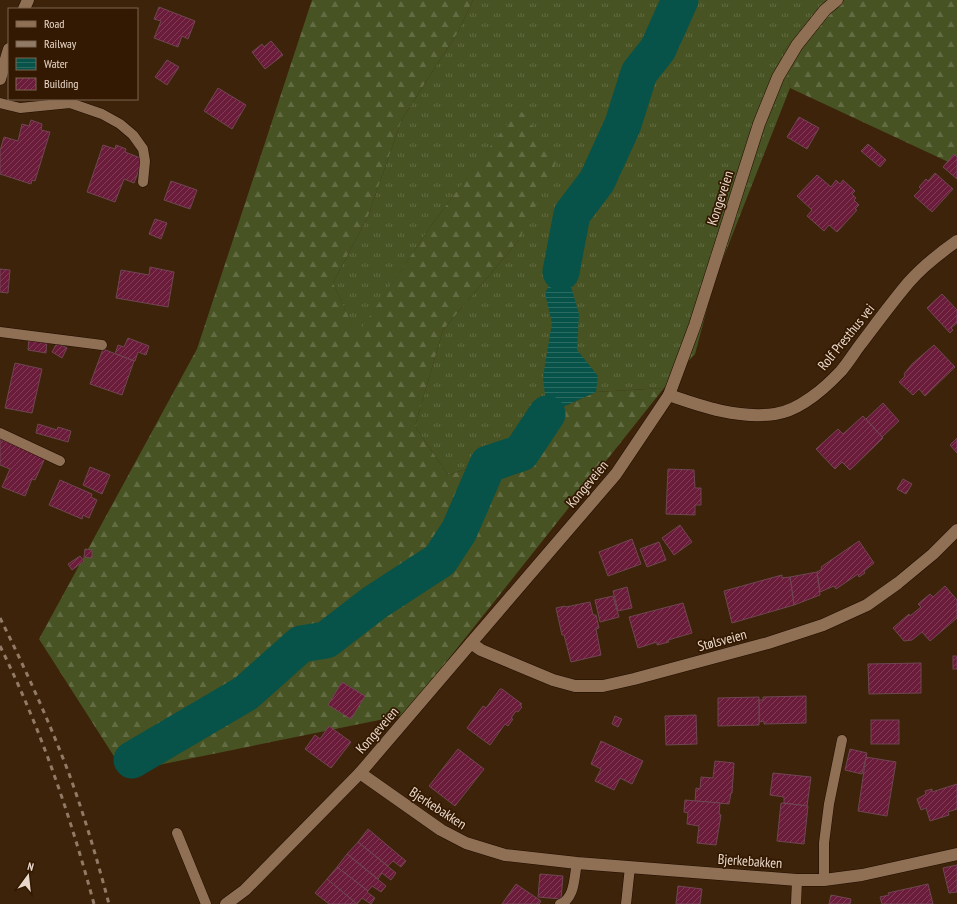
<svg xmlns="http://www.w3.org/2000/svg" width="957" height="904" font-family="'PT Sans Narrow',sans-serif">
  <defs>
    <pattern id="grass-tufts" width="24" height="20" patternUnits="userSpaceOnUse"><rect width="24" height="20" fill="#475323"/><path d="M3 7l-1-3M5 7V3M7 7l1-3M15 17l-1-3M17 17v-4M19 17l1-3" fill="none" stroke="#626b42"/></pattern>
    <pattern id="forest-firs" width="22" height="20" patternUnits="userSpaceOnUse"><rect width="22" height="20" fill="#475323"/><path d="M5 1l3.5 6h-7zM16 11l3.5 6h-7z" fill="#626b42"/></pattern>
    <pattern id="water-rules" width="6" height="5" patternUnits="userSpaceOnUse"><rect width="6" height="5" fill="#075349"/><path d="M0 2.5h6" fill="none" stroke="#2b6b62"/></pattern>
    <pattern id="building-hatch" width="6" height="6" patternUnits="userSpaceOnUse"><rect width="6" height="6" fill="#6c1c3b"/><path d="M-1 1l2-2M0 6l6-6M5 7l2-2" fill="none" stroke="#813c56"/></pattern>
  </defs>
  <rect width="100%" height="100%" fill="#3d2309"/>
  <polygon fill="url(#grass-tufts)" points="473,0 828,0 783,51 790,88 715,279 695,354 664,388 596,392 547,414 504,457 448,475 415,426 443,330 519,240 519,109 433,223 357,336 333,283 368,216 402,119 458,32"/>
  <g fill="url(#forest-firs)">
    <polygon points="312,0 473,0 458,32 402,119 368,216 333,283 357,335 433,223 519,108 557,160 519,240 443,330 415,426 448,475 504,457 547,414 596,392 664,388 404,715 124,772 39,639 197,349"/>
    <polygon points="828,0 957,0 957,166 790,88 783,51 817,11"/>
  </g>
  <polygon fill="url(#water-rules)" points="556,272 567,273 579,314 577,350 598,376 596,392 547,414 543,377 552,323 545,293"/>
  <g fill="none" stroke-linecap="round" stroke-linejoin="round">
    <g stroke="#075349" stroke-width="37">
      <polyline points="561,272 572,214 597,181 623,124 639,73 658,49 680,0"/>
      <polyline points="132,760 246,693 301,644 326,640 374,603 440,560 459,531 488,464 521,453 547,414"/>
    </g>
  </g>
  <g fill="url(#building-hatch)" stroke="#6e4752">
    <polygon points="159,7 195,21 188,39 182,36 178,47 154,38 161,21 154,19"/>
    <polygon points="271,41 283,55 265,69 252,52 262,44 264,47"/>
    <polygon points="167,60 179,67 167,85 155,77"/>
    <polygon points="218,88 246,105 232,129 204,111"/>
    <polygon points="799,117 819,128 807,149 787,137"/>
    <polygon points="31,120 42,124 41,130 50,132 35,181 32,180 31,184 0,174 0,151 4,137 18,141 22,124 29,126"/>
    <polygon points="868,144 886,160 880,167 861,151"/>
    <polygon points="103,145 115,149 116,145 126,149 125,152 143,159 134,183 124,179 115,202 87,192"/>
    <polygon points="954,154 957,157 957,179 943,167"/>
    <polygon points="935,173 953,189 932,212 914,196 921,189 919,187 926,179 928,181"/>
    <polygon points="817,175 831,187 836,180 840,184 843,180 855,191 852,194 856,198 854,200 859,205 855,209 857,210 837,232 829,225 824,231 807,216 812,210 797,196"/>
    <polygon points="171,181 197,190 190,209 164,200"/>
    <polygon points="155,219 167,223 161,239 149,234"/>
    <polygon points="150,267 174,272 168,307 116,298 121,270 149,275"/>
    <polygon points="0,269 10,270 8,293 0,292"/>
    <polygon points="942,294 957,310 957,323 951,328 953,330 950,333 927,308"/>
    <polygon points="29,338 47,340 46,353 28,350"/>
    <polygon points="128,338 149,346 146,355 138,352 135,361 115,354 118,345 124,347"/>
    <polygon points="57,343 67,348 62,358 52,352"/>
    <polygon points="934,345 955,367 925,396 919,389 913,395 899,382 905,376 904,374 912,364"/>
    <polygon points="103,349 134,361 122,395 90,384"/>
    <polygon points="15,363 42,369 32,413 5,408"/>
    <polygon points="883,403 899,421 882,437 866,419"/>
    <polygon points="863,416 883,438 850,470 842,462 835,469 816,449 838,429 843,434"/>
    <polygon points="38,424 57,430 58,427 71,431 68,442 36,433"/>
    <polygon points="957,438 957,453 950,445"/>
    <polygon points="0,439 45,458 35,480 32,479 25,496 2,487 10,469 0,465"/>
    <polygon points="90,467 110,475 102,494 83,485"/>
    <polygon points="668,469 694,470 695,488 701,488 701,505 695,505 695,515 666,514"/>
    <polygon points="903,479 912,484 906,494 897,489"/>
    <polygon points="60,480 92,494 91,497 97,500 89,518 83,515 82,519 49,505"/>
    <polygon points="680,525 692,542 674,555 662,538"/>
    <polygon points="632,539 641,564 608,576 599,552"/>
    <polygon points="859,541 874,563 864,571 865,573 859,577 858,574 836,589 834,586 820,592 817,572 822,569 821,567"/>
    <polygon points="659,542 666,560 647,567 640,549"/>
    <polygon points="85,549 92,550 92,558 84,557"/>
    <polygon points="80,556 84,561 72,570 68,564"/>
    <polygon points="817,572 820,595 794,605 790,577"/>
    <polygon points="782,575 782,578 790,577 794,605 732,623 724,591"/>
    <polygon points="945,586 957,600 957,618 930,641 922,632 912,640 904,641 893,628 909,614 910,616 921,607 918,604 930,594 933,597"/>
    <polygon points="627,587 632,608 618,611 613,591"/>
    <polygon points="613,596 619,617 600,622 595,600"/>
    <polygon points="590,602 593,615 596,615 599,628 596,629 601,655 571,662 564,635 562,635 556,608 565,606 566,607"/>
    <polygon points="683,603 692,633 668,640 669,642 657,645 657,642 638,648 629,617"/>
    <rect x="953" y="656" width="4" height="13"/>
    <polygon points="921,663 921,693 869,694 868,664"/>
    <polygon points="342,682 365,696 351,719 328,705"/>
    <polygon points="500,689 502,689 522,704 520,705 522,707 518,712 516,711 511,718 513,719 508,726 505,724 490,745 467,728 483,706 486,708"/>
    <polygon points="806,696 806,723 764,724 764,721 759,722 759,700 763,700 763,697"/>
    <polygon points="759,697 759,725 718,726 718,698"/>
    <polygon points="696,715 697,744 666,745 665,716"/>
    <polygon points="615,716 622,719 618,727 612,724"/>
    <rect x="871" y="720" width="28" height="24"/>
    <polygon points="329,726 351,742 331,768 305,749 315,735 320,739"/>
    <polygon points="601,741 643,761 632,784 620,778 614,790 595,781 601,769 591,764"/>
    <polygon points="458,749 484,769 455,806 429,786"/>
    <polygon points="850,749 867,753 862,774 845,770"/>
    <polygon points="866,757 896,762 887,816 858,811"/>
    <polygon points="715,761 734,763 732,793 731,793 729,804 695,801 696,788 700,789 701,777 713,778"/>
    <polygon points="773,773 811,777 807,806 784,803 784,797 770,795"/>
    <polygon points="957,784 957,809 948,812 949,815 930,821 926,808 921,810 917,799 926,794 925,791 932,789 932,792"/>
    <polygon points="685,800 720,803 719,814 721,815 716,845 697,843 699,826 687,824 688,813 684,812"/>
    <polygon points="781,803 808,806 804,844 777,841"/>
    <polygon points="368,829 406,861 401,867 393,861 388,866 358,842"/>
    <polygon points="358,842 396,873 391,880 382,873 378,879 347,854"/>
    <polygon points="347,854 386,886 381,892 372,886 368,891 337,867"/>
    <polygon points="957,865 957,892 949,893 943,868"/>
    <polygon points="337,867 368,891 367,892 375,898 371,904 362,898 357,904 327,879"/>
    <polygon points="540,874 563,876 561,899 538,897"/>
    <polygon points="327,879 357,904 329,904 315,893"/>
    <polygon points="516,884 541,901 539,904 502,904"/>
    <polygon points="928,884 933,904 882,904 880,897 889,895 888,893"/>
    <polygon points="678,886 702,889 700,904 676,904"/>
    <polygon points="831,895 851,899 850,904 829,904"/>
  </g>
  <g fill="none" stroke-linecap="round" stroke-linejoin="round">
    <defs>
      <g id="service">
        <polyline points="0,103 20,108 70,103 102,114 120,124 133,135 143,149 145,161 143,182"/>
        <polyline points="0,332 102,345"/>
        <polyline points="0,433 60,461"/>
        <polyline points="177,833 206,904"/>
        <polyline points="824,880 824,843 829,804 842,740"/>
        <path d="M560 904C575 899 574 877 577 863"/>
        <polyline points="626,904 630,867"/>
        <polyline points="796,904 797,880"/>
      </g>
      <g id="minor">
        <polyline points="24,9 28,0"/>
        <polyline points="0,79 9,49"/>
        <path d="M669 395C703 407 739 419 775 414 799 411 825 388 841 371 848 363 854 353 860 345 876 324 892 302 909 282 923 266 940 253 957 241"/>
        <polyline points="471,643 481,650 553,680 575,686 603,686 634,679 768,643 823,625 867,605 898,583 933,554 957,530"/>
        <polyline points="360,773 441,830 466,843 505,855 577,863 797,880 824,880 862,875 957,854"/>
        <polyline points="226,904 245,890 360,773 471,643 616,474 669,395 695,325 759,124 778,77 797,45 825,10 837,0"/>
      </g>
    </defs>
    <use href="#service" stroke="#200d00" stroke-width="11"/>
    <use href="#minor" stroke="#200d00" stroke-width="13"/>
    <use href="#service" stroke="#8f7055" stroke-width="10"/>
    <use href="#minor" stroke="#8f7055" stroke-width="12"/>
    <g stroke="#917a66" stroke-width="3" stroke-dasharray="5 5" stroke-linecap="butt">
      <path d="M0 618C25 668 48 719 68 771 84 814 97 859 109 904"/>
      <path d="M0 646C41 729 70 815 94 904"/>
    </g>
  </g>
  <g text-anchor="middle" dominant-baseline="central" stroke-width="3.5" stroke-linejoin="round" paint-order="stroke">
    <g font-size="14" fill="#ead8ca" stroke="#331901">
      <text transform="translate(720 198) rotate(-72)">Kongeveien</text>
      <text transform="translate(846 337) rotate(-51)">Rolf Presthus vei</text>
      <text transform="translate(587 484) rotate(-50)">Kongeveien</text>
      <text transform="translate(722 640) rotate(-15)">Stølsveien</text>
      <text transform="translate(377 730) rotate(-49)">Kongeveien</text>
      <text transform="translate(438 808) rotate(33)">Bjerkebakken</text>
      <text transform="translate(750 861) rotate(4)">Bjerkebakken</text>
    </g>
  </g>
  <rect x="8" y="8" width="130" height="92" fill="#331901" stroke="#7c6551"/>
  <rect x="16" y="21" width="20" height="6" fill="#8f7055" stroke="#7c6551"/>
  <text x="44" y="28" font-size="12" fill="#ead8ca">Road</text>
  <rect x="16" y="41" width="20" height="6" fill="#917a66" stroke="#7c6551"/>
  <text x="44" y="48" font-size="12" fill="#ead8ca">Railway</text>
  <rect x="16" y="58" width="20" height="12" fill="url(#water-rules)" stroke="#7c6551"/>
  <text x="44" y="68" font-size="12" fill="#ead8ca">Water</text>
  <rect x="16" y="78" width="20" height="12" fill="url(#building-hatch)" stroke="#7c6551"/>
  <text x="44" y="88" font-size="12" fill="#ead8ca">Building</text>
  <g transform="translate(28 876) rotate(15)" stroke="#331901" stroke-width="3" paint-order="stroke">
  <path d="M0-3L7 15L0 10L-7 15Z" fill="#ead8ca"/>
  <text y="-6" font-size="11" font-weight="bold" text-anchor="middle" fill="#ead8ca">N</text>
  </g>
</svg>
